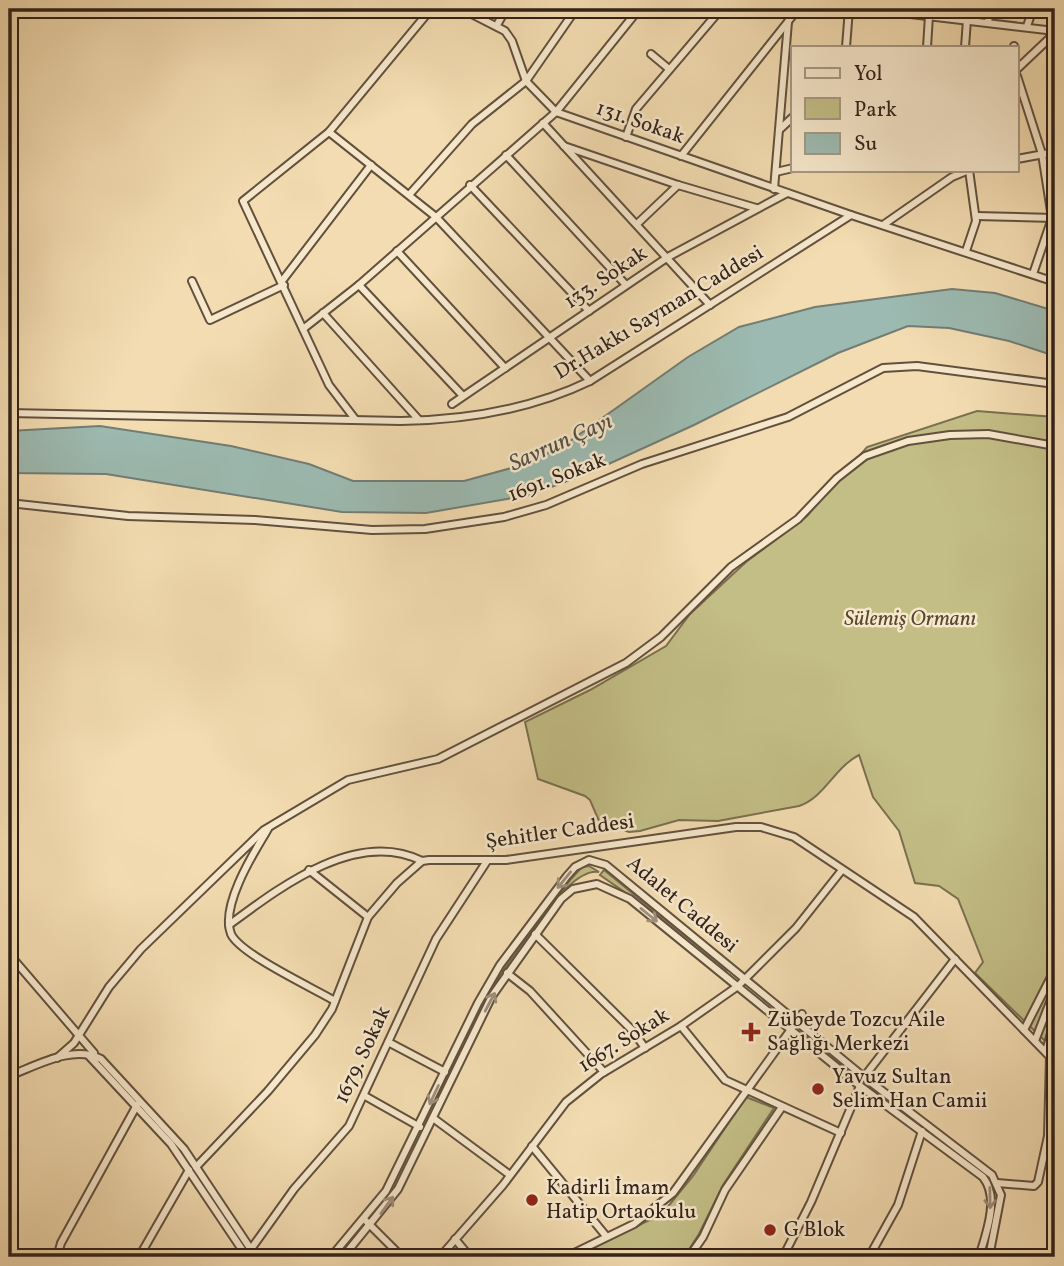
<svg xmlns="http://www.w3.org/2000/svg" width="1064" height="1266" font-family="Vollkorn,serif">
  <rect width="100%" height="100%" fill="#f3dcb1"/>
  <filter id="stains"><feTurbulence type="fractalNoise" baseFrequency=".00286" numOctaves="4"/><feColorMatrix values="0 0 0 0 .2 0 0 0 0 .09 0 0 0 0 .02 0 0 0 .5 -.17"/></filter>
  <radialGradient id="worn" r=".72"><stop offset=".6" stop-color="#630" stop-opacity="0"/><stop offset="1" stop-color="#630" stop-opacity=".3"/></radialGradient>
  <g fill="#c3be86" stroke="#7a7050" stroke-width="2">
    <path d="M977 411 1055 417V1001L1045 1041 975 973 983 962 958 899 939 886 915 883 899 831 873 797 859 755C834 768 825 797 799 806L718 821 679 820 640 831 629 832 599 821 590 800 585 796 538 779 525 722 590 690 666 646 690 614 746 562 807 516 867 447Z"/>
    <path d="M589 866 599 872C559 865 482 1009 465 1043 456 1060 447 1092 434 1103L501 973 571 879 582 867Z"/>
    <polygon points="604,870 727,970 726,972 646,907 600,875"/>
    <polygon points="746,1097 774,1108 723,1185 699,1234 684,1257 574,1257 662,1214 693,1176"/>
  </g>
  <polygon fill="#9cbab1" stroke="#727d74" stroke-width="2" points="952,289 995,293 1055,311 1055,356 1009,341 949,328 908,326 838,353 694,425 591,472 530,495 426,513 342,512 106,474 9,473 9,431 100,426 231,446 309,464 353,481 464,481 515,467 560,448 688,357 739,327 815,307"/>
  <g fill="none" stroke-linecap="round" stroke-linejoin="round">
    <defs>
      <g id="minor">
        <polyline points="462,9 505,31 512,41 526,81 556,112 851,215"/>
        <polyline points="868,9 1055,31"/>
        <polyline points="988,22 990,9"/>
        <polyline points="497,25 506,9"/>
        <polyline points="1027,26 1033,9"/>
        <polyline points="846,47 849,9"/>
        <polyline points="927,47 929,16"/>
        <polyline points="965,47 967,20"/>
        <polyline points="1014,47 1014,46"/>
        <polyline points="651,54 669,69"/>
        <polyline points="1017,69 1055,33"/>
        <polyline points="1017,76 1042,154 1052,218 1033,274"/>
        <polyline points="543,123 710,305"/>
        <polyline points="779,130 793,117"/>
        <polyline points="329,132 436,217 590,381"/>
        <polyline points="626,137 636,109 721,9"/>
        <polyline points="564,146 678,185 756,208"/>
        <polyline points="506,155 626,285"/>
        <polyline points="681,156 798,9"/>
        <polyline points="1017,159 1055,152"/>
        <polyline points="776,172 793,168"/>
        <polyline points="470,185 589,311"/>
        <polyline points="774,189 788,22"/>
        <polyline points="409,195 472,124 526,81 576,9"/>
        <polyline points="976,216 1054,218"/>
        <polyline points="637,224 678,185"/>
        <polyline points="883,225 952,177 969,170"/>
        <polyline points="397,251 505,368"/>
        <polyline points="966,251 976,221 969,170"/>
        <polyline points="192,281 210,320 284,285"/>
        <polyline points="282,281 371,165"/>
        <polyline points="359,285 463,396"/>
        <polyline points="323,313 419,420"/>
        <polyline points="303,329 359,285 556,112 639,9"/>
        <polyline points="452,404 668,257 787,193"/>
        <path d="M9 413 401 421C465 420 532 409 590 381L851 215 1055 282"/>
        <polyline points="355,419 329,385 243,201 329,132 431,9"/>
        <polyline points="9,503 128,516 255,520 372,530 425,529 504,517 546,505 642,464 788,417 883,368 917,366 1055,384"/>
        <path d="M268 829C254 852 220 906 231 934 240 954 313 988 335 1001"/>
        <polyline points="309,870 368,917"/>
        <path d="M229 925C279 888 356 828 422 861"/>
        <polyline points="535,934 633,1031 645,1048"/>
        <polyline points="9,954 94,1053"/>
        <polyline points="507,973 530,991 604,1072"/>
        <polyline points="681,1026 725,1080 841,1133"/>
        <polyline points="1024,1030 1055,969"/>
        <polyline points="1035,1041 1055,989"/>
        <polyline points="390,1043 445,1072"/>
        <polyline points="1046,1051 1055,1020"/>
        <polyline points="89,1056 171,1144 247,1257"/>
        <polyline points="57,1058 74,1043 109,987 141,949 264,830 348,780 438,759 626,663 661,637 731,567 798,519 837,478 865,456 908,441 950,435 988,434 1055,446"/>
        <path d="M9 1076C36 1066 73 1044 101 1059L184 1149 256 1257"/>
        <polyline points="864,1077 955,959"/>
        <polyline points="365,1096 420,1127"/>
        <polyline points="433,1118 510,1175"/>
        <polyline points="532,1146 606,1236"/>
        <polyline points="196,1167 268,1091 315,1035 332,1009 368,917 397,883 422,861 429,860 506,860 736,827 761,827 794,837 914,917 1055,1062"/>
        <polyline points="997,1183 1034,1186 1038,1182 1048,1136 1050,1056"/>
        <polyline points="364,1219 402,1257"/>
        <polyline points="455,1239 470,1257"/>
        <polyline points="251,1249 294,1189 349,1126 436,939 487,861"/>
        <polyline points="694,1250 702,1257"/>
        <polyline points="57,1257 61,1243 137,1105"/>
        <polyline points="139,1257 189,1170"/>
        <polyline points="331,1257 386,1191 478,1003 500,965 567,876 575,867 589,860 606,865 864,1077 992,1175 1001,1195 989,1257"/>
        <path d="M343 1257 398 1189 492 996 561 899 573 889 597 884 630 899 860 1086 983 1177C1000 1198 986 1234 979 1257"/>
        <polyline points="440,1257 503,1185 566,1102 601,1074 681,1026 738,986 796,928 842,870"/>
        <polyline points="566,1257 634,1224 673,1193 802,1014"/>
        <polyline points="689,1257 703,1237 725,1190 782,1107"/>
        <polyline points="783,1257 811,1202 860,1086"/>
        <polyline points="869,1257 898,1205 922,1131"/>
      </g>
    </defs>
    <use href="#minor" stroke="#62503f" stroke-width="10"/>
    <use href="#minor" stroke="#f7e8cc" stroke-width="6"/>
  </g>
  <defs><path id="oneway-shaft" d="M-6 0H5M1.5-3L5.5 0L1.5 3" fill="none" stroke-width="1.6" stroke-linecap="round" stroke-linejoin="round" transform="scale(1.75)"/></defs>
  <g stroke="#9e8e7b">
    <use href="#oneway-shaft" transform="translate(564 880) rotate(129)"/>
    <use href="#oneway-shaft" transform="translate(649 915) rotate(39)"/>
    <use href="#oneway-shaft" transform="translate(490 1002) rotate(-62)"/>
    <use href="#oneway-shaft" transform="translate(434 1095) rotate(115)"/>
    <use href="#oneway-shaft" transform="translate(990 1198) rotate(89)"/>
    <use href="#oneway-shaft" transform="translate(387 1205) rotate(-54)"/>
  </g>
  <g fill="#8f2418" stroke="#f7e8cc" stroke-width="2.5">
    <path d="M747.5 1021.5h7v7h7v7h-7v7h-7v-7h-7v-7h7z"/>
    <circle cx="818" cy="1089" r="7"/>
    <circle cx="532" cy="1200" r="7"/>
    <circle cx="770" cy="1230" r="7"/>
  </g>
  <g text-anchor="middle" dominant-baseline="central" stroke-width="5" stroke-linejoin="round" paint-order="stroke">
    <g font-size="21" fill="#322119" stroke="#f7e8cc">
      <text transform="translate(640 123) rotate(19)">131. Sokak</text>
      <text transform="translate(606 278) rotate(-34)">133. Sokak</text>
      <text transform="translate(659 313) rotate(-31)">Dr.Hakkı Sayman Caddesi</text>
      <text transform="translate(557 478) rotate(-21)">1691. Sokak</text>
      <text transform="translate(560 832) rotate(-8)">Şehitler Caddesi</text>
      <text transform="translate(682 905) rotate(40)">Adalet Caddesi</text>
      <text transform="translate(624 1041) rotate(-32)">1667. Sokak</text>
      <text transform="translate(363 1055) rotate(-65)">1679. Sokak</text>
    </g>
    <g font-size="21" font-style="italic" fill="#564834" stroke="#f7e8cc">
      <text x="910" y="619">Sülemiş Ormanı</text>
    </g>
    <g font-size="21" fill="#322119" stroke="#f7e8cc" text-anchor="start">
      <text x="767" y="1020">Zübeyde Tozcu Aile<tspan x="767" dy="24">Sağlığı Merkezi</tspan></text>
      <text x="832" y="1077">Yavuz Sultan<tspan x="832" dy="24">Selim Han Camii</tspan></text>
      <text x="546" y="1188">Kadirli İmam<tspan x="546" dy="24">Hatip Ortaokulu</tspan></text>
      <text x="784" y="1230">G Blok</text>
    </g>
    <g font-size="23" font-style="italic" fill="#524f47" stroke="#f7e8cc">
      <text transform="translate(561 443) rotate(-24)">Savrun Çayı</text>
    </g>
  </g>
  <rect width="1064" height="1266" fill="none" stroke="#f3dcb1" stroke-width="35"/>
  <rect x="10" y="10" width="1043" height="1245" fill="none" stroke="#322119" stroke-width="3.5"/>
  <rect x="18" y="18" width="1029" height="1231" fill="none" stroke="#322119" stroke-width="2"/>
  <rect x="791" y="46" width="228" height="126" fill="#f7e8cc" stroke="#a89884" stroke-width="2"/>
  <rect x="805" y="68" width="35" height="10" fill="#f7e8cc" stroke="#a89884" stroke-width="2"/>
  <text x="854" y="80" font-size="21" fill="#322119">Yol</text>
  <rect x="805" y="98" width="35" height="21" fill="#c3be86" stroke="#a89884" stroke-width="2"/>
  <text x="854" y="116" font-size="21" fill="#322119">Park</text>
  <rect x="805" y="133" width="35" height="21" fill="#9cbab1" stroke="#a89884" stroke-width="2"/>
  <text x="854" y="150" font-size="21" fill="#322119">Su</text>
  <rect width="100%" height="100%" filter="url(#stains)"/>
  <rect width="100%" height="100%" fill="url(#worn)"/>
</svg>
